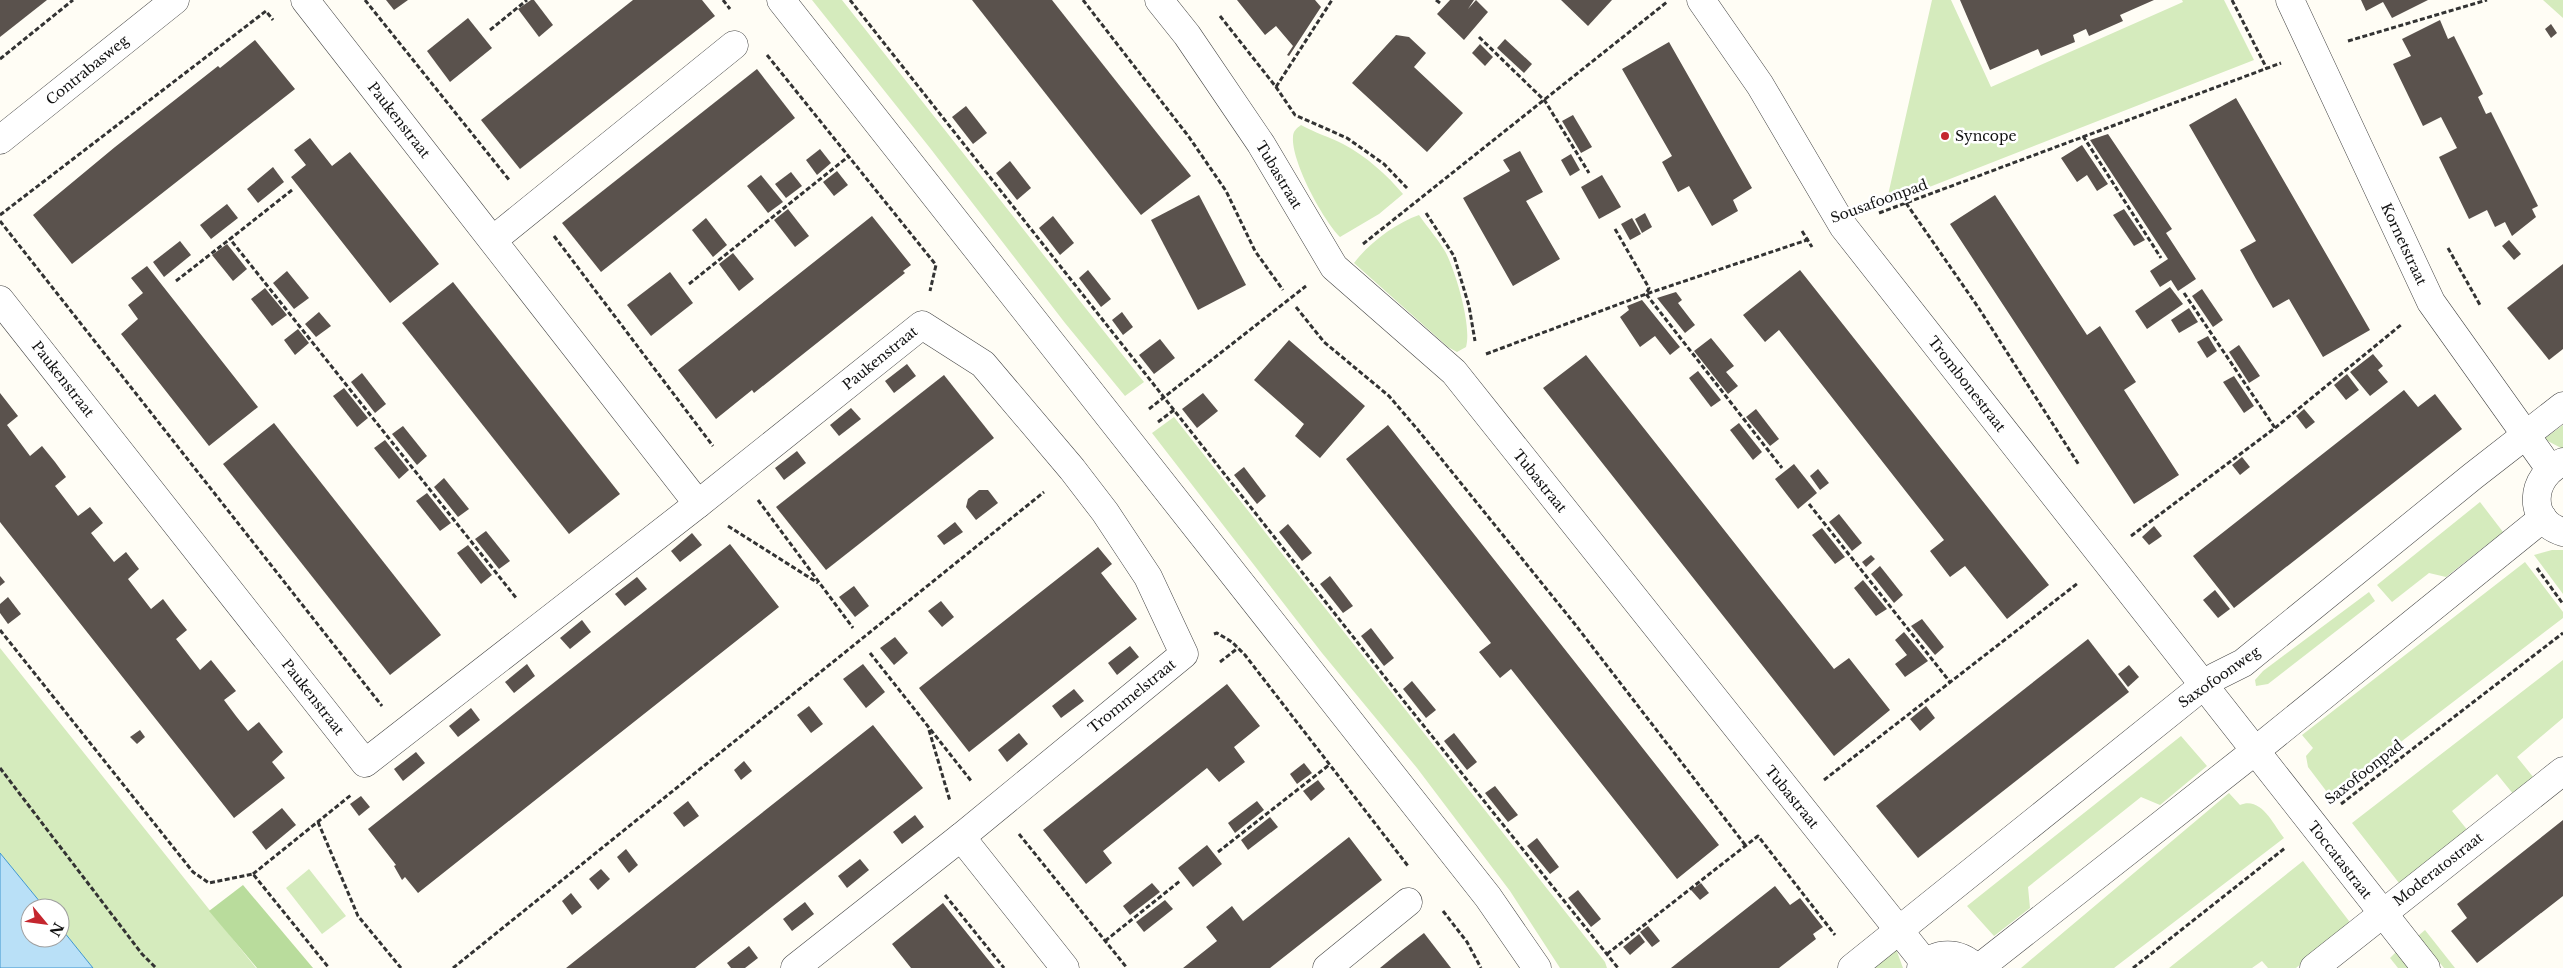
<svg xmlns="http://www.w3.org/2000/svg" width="2563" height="968" font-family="'Libre Baskerville',serif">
  <rect width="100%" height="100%" fill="#fffdf5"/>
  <g fill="#d5ebbd">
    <polygon points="812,0 842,0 1144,382 1125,396 1065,323 930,148"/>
    <polygon points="1932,0 1951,0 1991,87 2183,2 2182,0 2224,0 2254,60 1886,204"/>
    <polygon points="2543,0 2563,0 2563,18"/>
    <path d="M1301 125C1315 133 1330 137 1343 144 1366 156 1387 175 1403 194L1379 214 1340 237C1323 220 1291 161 1293 137 1293 131 1297 128 1301 125Z"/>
    <path d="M1419 215C1427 227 1439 240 1446 253 1456 273 1472 326 1466 347L1457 352 1448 347 1354 263C1369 243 1396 223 1419 215Z"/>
    <polygon points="1174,417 1605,962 1607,968 1560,968 1510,891 1417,768 1322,653 1152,433"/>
    <polygon points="2563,425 2563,449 2544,439"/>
    <polygon points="2480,502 2503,532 2446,577 2429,573 2392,602 2377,585"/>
    <polygon points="2552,550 2563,550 2563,594 2534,555"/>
    <polygon points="2525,562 2563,612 2563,618 2330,796 2308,767 2306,756 2313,748 2302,735"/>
    <polygon points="2369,592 2375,601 2268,684 2256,686 2255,680 2263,671"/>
    <polygon points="0,648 256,968 93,968 60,927 60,908 45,908 0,853"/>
    <polygon points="2563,660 2563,718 2517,757 2534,778 2514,795 2497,774 2452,811 2469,832 2408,880 2399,883 2352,823"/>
    <polygon points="2181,736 2207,766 2160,805 2141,797 2028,887 2030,908 1994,936 1967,906"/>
    <path d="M2229 793 2240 805C2261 796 2273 824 2284 838L2114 968H2021Z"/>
    <polygon points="2303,861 2349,921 2346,928 2296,968 2268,968 2262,961 2252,968 2169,968"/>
    <polygon points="309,869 346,916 322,934 286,888"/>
    <polygon points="2425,930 2455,968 2444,968 2418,936"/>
    <polygon points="1896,949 1903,968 1874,968"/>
    <polygon points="2396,952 2409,968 2398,968 2390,958"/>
  </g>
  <polygon fill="#b9dc9c" points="243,885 313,968 257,968 209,911"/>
  <polygon fill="#b9e0f7" stroke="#3f96cf" points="0,853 45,908 30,908 30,938 60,938 60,927 93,968 0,968"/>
  <g fill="#5a524d">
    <polygon points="0,0 47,0 0,37"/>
    <polygon points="386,0 408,0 394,10"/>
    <polygon points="531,0 534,0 553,25 539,37 518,9"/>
    <polygon points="633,0 702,0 715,16 520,169 481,120"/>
    <polygon points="972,0 1052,0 1191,176 1141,215"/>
    <polygon points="1237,0 1315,0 1321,7 1289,56 1287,55 1293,46 1276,26 1265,35"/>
    <polygon points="1450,0 1474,0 1468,9 1476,0 1488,12 1464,40 1437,14"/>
    <polygon points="1561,0 1612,0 1588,26"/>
    <polygon points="1960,0 2154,0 2120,15 2123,21 2089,36 2086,29 2073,35 2075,42 2041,56 2038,49 1990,70"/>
    <polygon points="2361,0 2428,0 2392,18 2383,2 2366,11"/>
    <polygon points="468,18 492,48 450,82 427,51"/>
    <polygon points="2440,20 2448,39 2454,36 2483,94 2478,97 2486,114 2491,112 2538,206 2532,209 2536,217 2512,236 2505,222 2495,227 2487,210 2469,219 2439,157 2457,148 2441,117 2423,126 2393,64 2411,56 2402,39"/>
    <polygon points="2551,24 2557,33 2551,38 2545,29"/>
    <polygon points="1396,35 1409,37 1426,53 1414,67 1463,113 1427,152 1352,83"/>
    <polygon points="1505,39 1532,64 1524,73 1497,48"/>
    <polygon points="255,40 295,89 72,264 33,215 115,147 218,66 220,68"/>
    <polygon points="1669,42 1752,188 1733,200 1738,211 1712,226 1689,186 1678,192 1662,162 1672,156 1622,69"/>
    <polygon points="1480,44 1493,57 1485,66 1472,53"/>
    <polygon points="757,69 795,118 601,272 562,223"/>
    <polygon points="2236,98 2370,330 2323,357 2289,299 2273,308 2256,279 2240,250 2256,241 2189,125"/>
    <polygon points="966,106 987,133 973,144 952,117"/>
    <polygon points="1573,115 1592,147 1581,153 1562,121"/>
    <polygon points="2108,134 2172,229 2166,233 2196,279 2178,291 2171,280 2160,287 2150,271 2168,259 2090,140"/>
    <polygon points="310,138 332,166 350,152 439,264 390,303 291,177 306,165 294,150"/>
    <polygon points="2082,145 2108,184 2097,191 2087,175 2077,182 2061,158"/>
    <polygon points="820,149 831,163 817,175 806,160"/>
    <polygon points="1520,151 1543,192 1526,201 1560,259 1513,286 1463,198 1510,171 1503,160"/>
    <polygon points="1571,154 1580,170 1570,176 1561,160"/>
    <polygon points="1010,161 1031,188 1017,200 996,173"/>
    <polygon points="273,167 284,182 258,203 247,189"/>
    <polygon points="837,171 848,185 834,196 823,182"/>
    <polygon points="791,172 802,186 786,198 775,184"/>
    <polygon points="761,175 783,202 768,213 747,186"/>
    <polygon points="1602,175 1621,207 1599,219 1581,187"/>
    <polygon points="1199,195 1246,285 1198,310 1151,220"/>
    <polygon points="1995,195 2087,335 2100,326 2136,382 2124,390 2179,475 2134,504 1950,224"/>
    <polygon points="227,204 238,218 211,239 200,225"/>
    <polygon points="788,209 809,236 795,247 774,220"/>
    <polygon points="2124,209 2145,240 2134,246 2113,215"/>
    <polygon points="1645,213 1652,227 1642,233 1635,219"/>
    <polygon points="872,216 911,265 903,271 905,273 754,393 752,390 716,419 678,370"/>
    <polygon points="1053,216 1074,243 1060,255 1039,228"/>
    <polygon points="706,218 727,245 713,257 692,230"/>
    <polygon points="1632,218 1641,234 1630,240 1621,224"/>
    <polygon points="2509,240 2521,254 2514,260 2502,246"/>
    <polygon points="180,241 191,255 164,277 153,262"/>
    <polygon points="227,244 247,269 233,281 212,255"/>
    <polygon points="733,253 754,279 739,291 719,264"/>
    <polygon points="2563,264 2563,349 2549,360 2507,308"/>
    <polygon points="147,266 258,407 209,446 121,334 138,319 128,305 143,293 131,278"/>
    <polygon points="1088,270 1111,299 1101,307 1079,278"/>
    <polygon points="1800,270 2049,585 2007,619 1965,566 1950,577 1930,551 1944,540 1779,330 1765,342 1743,315"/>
    <polygon points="287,271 309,298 294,309 273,283"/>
    <polygon points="670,272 693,303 651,336 627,305"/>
    <polygon points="453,282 620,494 569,534 402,323"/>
    <polygon points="2170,287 2183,304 2147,329 2135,311"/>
    <polygon points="265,288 287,315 272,326 251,299"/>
    <polygon points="2202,289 2223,320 2213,327 2192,296"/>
    <polygon points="1676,292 1682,300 1678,303 1695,325 1685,333 1657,298"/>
    <polygon points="1642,300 1680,347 1670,355 1655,336 1640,347 1620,317 1629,310 1627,306"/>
    <polygon points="2189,308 2198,322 2179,333 2171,320"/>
    <polygon points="319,312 331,326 316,337 305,324"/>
    <polygon points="1122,312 1133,327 1123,335 1112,320"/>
    <polygon points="298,329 309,343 295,355 284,340"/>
    <polygon points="2208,336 2217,351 2207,358 2197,342"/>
    <polygon points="1711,338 1734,366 1726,372 1738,386 1728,394 1694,351"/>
    <polygon points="1160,339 1175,358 1154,374 1139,355"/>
    <polygon points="1289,340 1365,406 1320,458 1295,436 1304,424 1254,380"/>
    <polygon points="2239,345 2260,376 2249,383 2229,352"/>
    <polygon points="2373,354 2383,366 2378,370 2388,382 2370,396 2350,372"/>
    <polygon points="1586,355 1834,669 1849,658 1890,710 1834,756 1543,388"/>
    <polygon points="907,364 916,376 894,393 885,381"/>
    <polygon points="1698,371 1721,400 1711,407 1689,378"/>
    <polygon points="362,373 386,404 375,413 351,382"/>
    <polygon points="2347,374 2359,390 2346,400 2334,385"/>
    <polygon points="944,375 994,438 826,570 776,507"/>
    <polygon points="2234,376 2254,406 2244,413 2223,382"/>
    <polygon points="344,388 368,418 357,427 333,396"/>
    <polygon points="2404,390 2418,407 2435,394 2462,429 2234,608 2193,556"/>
    <polygon points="0,393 18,416 7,425 30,456 42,446 55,462 66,477 55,486 78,516 90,507 103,523 91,533 114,562 126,552 139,569 128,579 151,609 163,599 175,615 187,630 176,639 200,670 211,660 236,691 224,700 236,716 248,731 259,722 283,752 272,762 285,778 234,818 0,522"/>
    <polygon points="1203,393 1218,411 1197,428 1182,409"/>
    <polygon points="851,408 861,419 839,436 830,425"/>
    <polygon points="1756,409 1779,439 1770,446 1746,417"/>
    <polygon points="2304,409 2315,422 2306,429 2296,416"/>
    <polygon points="274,423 441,635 390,675 223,464"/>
    <polygon points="1739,423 1762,452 1753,460 1730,430"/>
    <polygon points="1388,425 1719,845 1677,879 1511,669 1500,678 1479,652 1491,643 1346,459"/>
    <polygon points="403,426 427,456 417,465 392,434"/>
    <polygon points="385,440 409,470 399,479 374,448"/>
    <polygon points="797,451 806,463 784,480 775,468"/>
    <polygon points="2242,457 2250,467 2240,475 2232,465"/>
    <polygon points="1794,464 1817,493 1798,509 1775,479"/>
    <polygon points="1244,467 1266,496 1257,504 1234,475"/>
    <polygon points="1818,469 1829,483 1820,490 1810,476"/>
    <polygon points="444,478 469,509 458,517 434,487"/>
    <polygon points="979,490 988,490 998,503 976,520 966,507 968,499"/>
    <polygon points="427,493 451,523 440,531 416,501"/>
    <polygon points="1839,514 1862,543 1852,551 1829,522"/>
    <polygon points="955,522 963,532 944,545 937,536"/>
    <polygon points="1288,524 1312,553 1302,561 1279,532"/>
    <polygon points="2154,526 2162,536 2149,545 2142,537"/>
    <polygon points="1822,528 1845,557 1835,564 1812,535"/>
    <polygon points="486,531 510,561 499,569 475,539"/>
    <polygon points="692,533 702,545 680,562 671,551"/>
    <polygon points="730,544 779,607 418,893 405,877 402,880 394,866 396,865 368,829"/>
    <polygon points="468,545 492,575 481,584 457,553"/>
    <polygon points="1098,547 1112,564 1101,573 1137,619 969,752 919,688"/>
    <polygon points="1871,555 1875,559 1866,567 1862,562"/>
    <polygon points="1880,566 1903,595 1894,603 1871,574"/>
    <polygon points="0,576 5,582 0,586"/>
    <polygon points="1330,576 1353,606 1343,613 1320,584"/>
    <polygon points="637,577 647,589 625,606 615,594"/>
    <polygon points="1863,580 1887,609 1876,616 1854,588"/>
    <polygon points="854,586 869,606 855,617 839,597"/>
    <polygon points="2215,590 2230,609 2218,618 2203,600"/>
    <polygon points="8,597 21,614 8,624 0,613 0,604"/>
    <polygon points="941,601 954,617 942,627 928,611"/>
    <polygon points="1922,619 1944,647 1935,655 1911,626"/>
    <polygon points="582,620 591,632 570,649 560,638"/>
    <polygon points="1371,628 1394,658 1384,666 1361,636"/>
    <polygon points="1904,632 1928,661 1905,677 1895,664 1907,655 1895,640"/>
    <polygon points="895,637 908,653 894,665 880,648"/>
    <polygon points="2088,639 2129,692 1918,858 1876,806"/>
    <polygon points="1130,646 1139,657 1117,675 1108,663"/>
    <polygon points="527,664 535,676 514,693 505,682"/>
    <polygon points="863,664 885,692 866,708 843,679"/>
    <polygon points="2129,665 2139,677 2128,687 2118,674"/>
    <polygon points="1412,681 1436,710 1426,718 1403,689"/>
    <polygon points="1227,684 1260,726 1234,747 1245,762 1219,782 1207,768 1103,851 1112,863 1086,884 1043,830"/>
    <polygon points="1074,689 1084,701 1061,718 1052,706"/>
    <polygon points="809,706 823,724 811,733 797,715"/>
    <polygon points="1926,706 1935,718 1920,731 1910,719"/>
    <polygon points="471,708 480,720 458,737 449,726"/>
    <polygon points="873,725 923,788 811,876 695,968 566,968"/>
    <polygon points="140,730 145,737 137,744 130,737"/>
    <polygon points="1019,733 1028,744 1007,762 998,750"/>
    <polygon points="1454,733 1477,762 1467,770 1444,741"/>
    <polygon points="416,752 425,763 403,781 394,769"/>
    <polygon points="744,761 752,771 741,780 734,770"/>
    <polygon points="1304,763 1312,773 1297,784 1290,774"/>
    <polygon points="1318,780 1325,789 1311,801 1303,791"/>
    <polygon points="1495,786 1518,815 1508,822 1485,793"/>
    <polygon points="361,796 370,807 359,816 350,804"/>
    <polygon points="688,801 699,816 684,827 673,813"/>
    <polygon points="1257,801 1264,810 1235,833 1228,823"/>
    <polygon points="282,808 296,825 266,850 252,832"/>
    <polygon points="915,815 924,827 902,844 893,832"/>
    <polygon points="1270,817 1278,827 1248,850 1241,840"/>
    <polygon points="2563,820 2563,896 2477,963 2451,931 2467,918 2457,904"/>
    <polygon points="1349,837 1382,880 1303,942 1270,968 1183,968 1217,941 1206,927 1232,906 1243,921"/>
    <polygon points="1537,838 1559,867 1550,874 1527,846"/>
    <polygon points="1207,845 1222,864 1193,887 1178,868"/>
    <polygon points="626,849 638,865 629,873 617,857"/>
    <polygon points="860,859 869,870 847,888 838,876"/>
    <polygon points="601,869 610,879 598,890 589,879"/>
    <polygon points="1152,883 1160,892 1130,915 1123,906"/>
    <polygon points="1701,883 1709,893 1700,900 1691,890"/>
    <polygon points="1775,886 1790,905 1800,898 1823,927 1813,934 1816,939 1779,968 1671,968"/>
    <polygon points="1578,890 1601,919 1591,927 1568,898"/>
    <polygon points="571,893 582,907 572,915 562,901"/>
    <polygon points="1165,900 1173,909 1144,932 1136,922"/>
    <polygon points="805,902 814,914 792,931 783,919"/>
    <polygon points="943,903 986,957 995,968 911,968 892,944"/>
    <polygon points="1648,926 1660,941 1652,947 1640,932"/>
    <polygon points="1424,933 1451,968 1380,968 1397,954"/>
    <polygon points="1639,934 1645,942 1630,955 1623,947"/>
    <polygon points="749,946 758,958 745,968 731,968 727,963"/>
  </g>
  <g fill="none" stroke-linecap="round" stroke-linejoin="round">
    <defs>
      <g id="minor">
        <polyline points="305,0 698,504"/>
        <polyline points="781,0 1488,897 1537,968"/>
        <polyline points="1159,0 1187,35 1261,144 1334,267 1454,372 1925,963"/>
        <polyline points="1701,0 1760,85 1843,226 2426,968"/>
        <polyline points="2290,0 2431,302 2550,469"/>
        <polyline points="0,140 175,0"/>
        <polyline points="493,240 734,45"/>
        <polyline points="0,300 365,763 698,504 922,325 983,364 1072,469 1105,512 1148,577 1184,654 961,837"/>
        <path d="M2563 462C2530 476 2526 521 2563 532"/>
        <polyline points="795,968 961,837 1065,968"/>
        <polyline points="1327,968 1408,902"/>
        <polyline points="1852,968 2193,694 2215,677 2243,663 2473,476 2563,406"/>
        <path d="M1921 968C1936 951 1959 951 1976 968"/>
        <polyline points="1979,968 2255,751 2543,518"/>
        <polyline points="2314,968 2563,771"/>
      </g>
    </defs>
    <use href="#minor" stroke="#444" stroke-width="29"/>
    <g stroke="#333" stroke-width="3" stroke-dasharray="5 2.5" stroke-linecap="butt">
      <polyline points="365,0 510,181"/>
      <polyline points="723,0 730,9"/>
      <polyline points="850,0 1403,700 1618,968"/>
      <polyline points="1083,0 1189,137 1226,191 1255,251 1283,290"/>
      <polyline points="1436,0 1440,3"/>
      <polyline points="2232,0 2267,69"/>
      <polyline points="1220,16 1276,87 1295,115 1347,138 1384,164 1407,188"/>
      <polyline points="490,30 527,0"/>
      <polyline points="1479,37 1545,101 1589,173"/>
      <polyline points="2348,41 2487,0"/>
      <polyline points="767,55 936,265 930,291"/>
      <polyline points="0,59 73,0"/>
      <polyline points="1276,87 1332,0"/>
      <polyline points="2083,136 2161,258"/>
      <polyline points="292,190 230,239 517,599"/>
      <polyline points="1906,203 1978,307 2079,465"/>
      <polyline points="1426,213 1454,256 1469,306 1475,341"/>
      <polyline points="1879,213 2281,63"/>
      <polyline points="0,215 266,11 273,20"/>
      <polyline points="0,221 382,706"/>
      <polyline points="1615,229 1649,288 1646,294 1782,468"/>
      <polyline points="1802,231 1812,247"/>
      <polyline points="554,236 713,446"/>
      <polyline points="1363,244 1667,2"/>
      <polyline points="2448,248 2480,305"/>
      <polyline points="176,281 230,239"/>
      <polyline points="689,284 849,156"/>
      <polyline points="2184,293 2275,428"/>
      <polyline points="1296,307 1324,342 1389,396 1418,430 1574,623 1746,846"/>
      <polyline points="1486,354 1646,294 1810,239"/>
      <polyline points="1149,409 1306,286"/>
      <polyline points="1158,422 1174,410"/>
      <polyline points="758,500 853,628"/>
      <polyline points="1809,504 1950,682"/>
      <polyline points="728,526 818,583"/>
      <polyline points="2131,536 2275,428 2402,324"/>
      <polyline points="2537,568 2563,604"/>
      <polyline points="0,630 193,872 209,883 253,874 329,968"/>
      <polyline points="1214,634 1217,633 1232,642 1245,655 1408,866"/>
      <polyline points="870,653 972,782"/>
      <polyline points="1220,662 1238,648"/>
      <polyline points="929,730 950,801"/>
      <polyline points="0,768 142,954 156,968"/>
      <polyline points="1824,780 2078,583"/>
      <polyline points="2341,804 2563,633"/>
      <polyline points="318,822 358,916 401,968"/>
      <polyline points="1019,834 1127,968"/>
      <polyline points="1218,852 1329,765"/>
      <polyline points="253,874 351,795"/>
      <polyline points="945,895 1004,968"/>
      <polyline points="1443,911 1467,942 1481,968"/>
      <polyline points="1105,941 1180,881"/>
      <polyline points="1607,954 1758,836 1835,935"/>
      <polyline points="453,968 1044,492"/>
      <polyline points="2133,968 2285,848"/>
    </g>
    <use href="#minor" stroke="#fff" stroke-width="28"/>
  </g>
  <circle fill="#c4262e" stroke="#fff" stroke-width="2" cx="1945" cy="136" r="5"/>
  <g text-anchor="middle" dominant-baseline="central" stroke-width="5" stroke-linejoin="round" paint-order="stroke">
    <g font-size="14" fill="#111" stroke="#fff">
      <text transform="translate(87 70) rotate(-39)">Contrabasweg</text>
      <text transform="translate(399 120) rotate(52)">Paukenstraat</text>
      <text transform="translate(1279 175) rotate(59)">Tubastraat</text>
      <text transform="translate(1879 201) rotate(-20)">Sousafoonpad</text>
      <text transform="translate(2404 244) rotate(65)">Kornetstraat</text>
      <text transform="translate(880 358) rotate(-39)">Paukenstraat</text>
      <text transform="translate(63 379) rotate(52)">Paukenstraat</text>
      <text transform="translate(1967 384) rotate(52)">Trombonestraat</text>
      <text transform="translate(1540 481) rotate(51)">Tubastraat</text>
      <text transform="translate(2219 677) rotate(-35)">Saxofoonweg</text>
      <text transform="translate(1132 696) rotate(-39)">Trommelstraat</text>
      <text transform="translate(313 697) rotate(52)">Paukenstraat</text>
      <text transform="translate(2364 772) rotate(-38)">Saxofoonpad</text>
      <text transform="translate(1792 797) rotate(51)">Tubastraat</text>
      <text transform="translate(2340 860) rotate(52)">Toccatastraat</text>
      <text transform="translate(2438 869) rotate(-38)">Moderatostraat</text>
    </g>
    <g font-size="14" fill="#111" stroke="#fff" text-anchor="start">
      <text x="1955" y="136">Syncope</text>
    </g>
  </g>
  <g transform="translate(45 923) rotate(119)"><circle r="24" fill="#ffffff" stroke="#a0a0a0"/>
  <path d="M0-4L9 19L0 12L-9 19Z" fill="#c4262e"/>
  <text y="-8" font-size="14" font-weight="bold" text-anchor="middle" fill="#111111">N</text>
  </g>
</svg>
